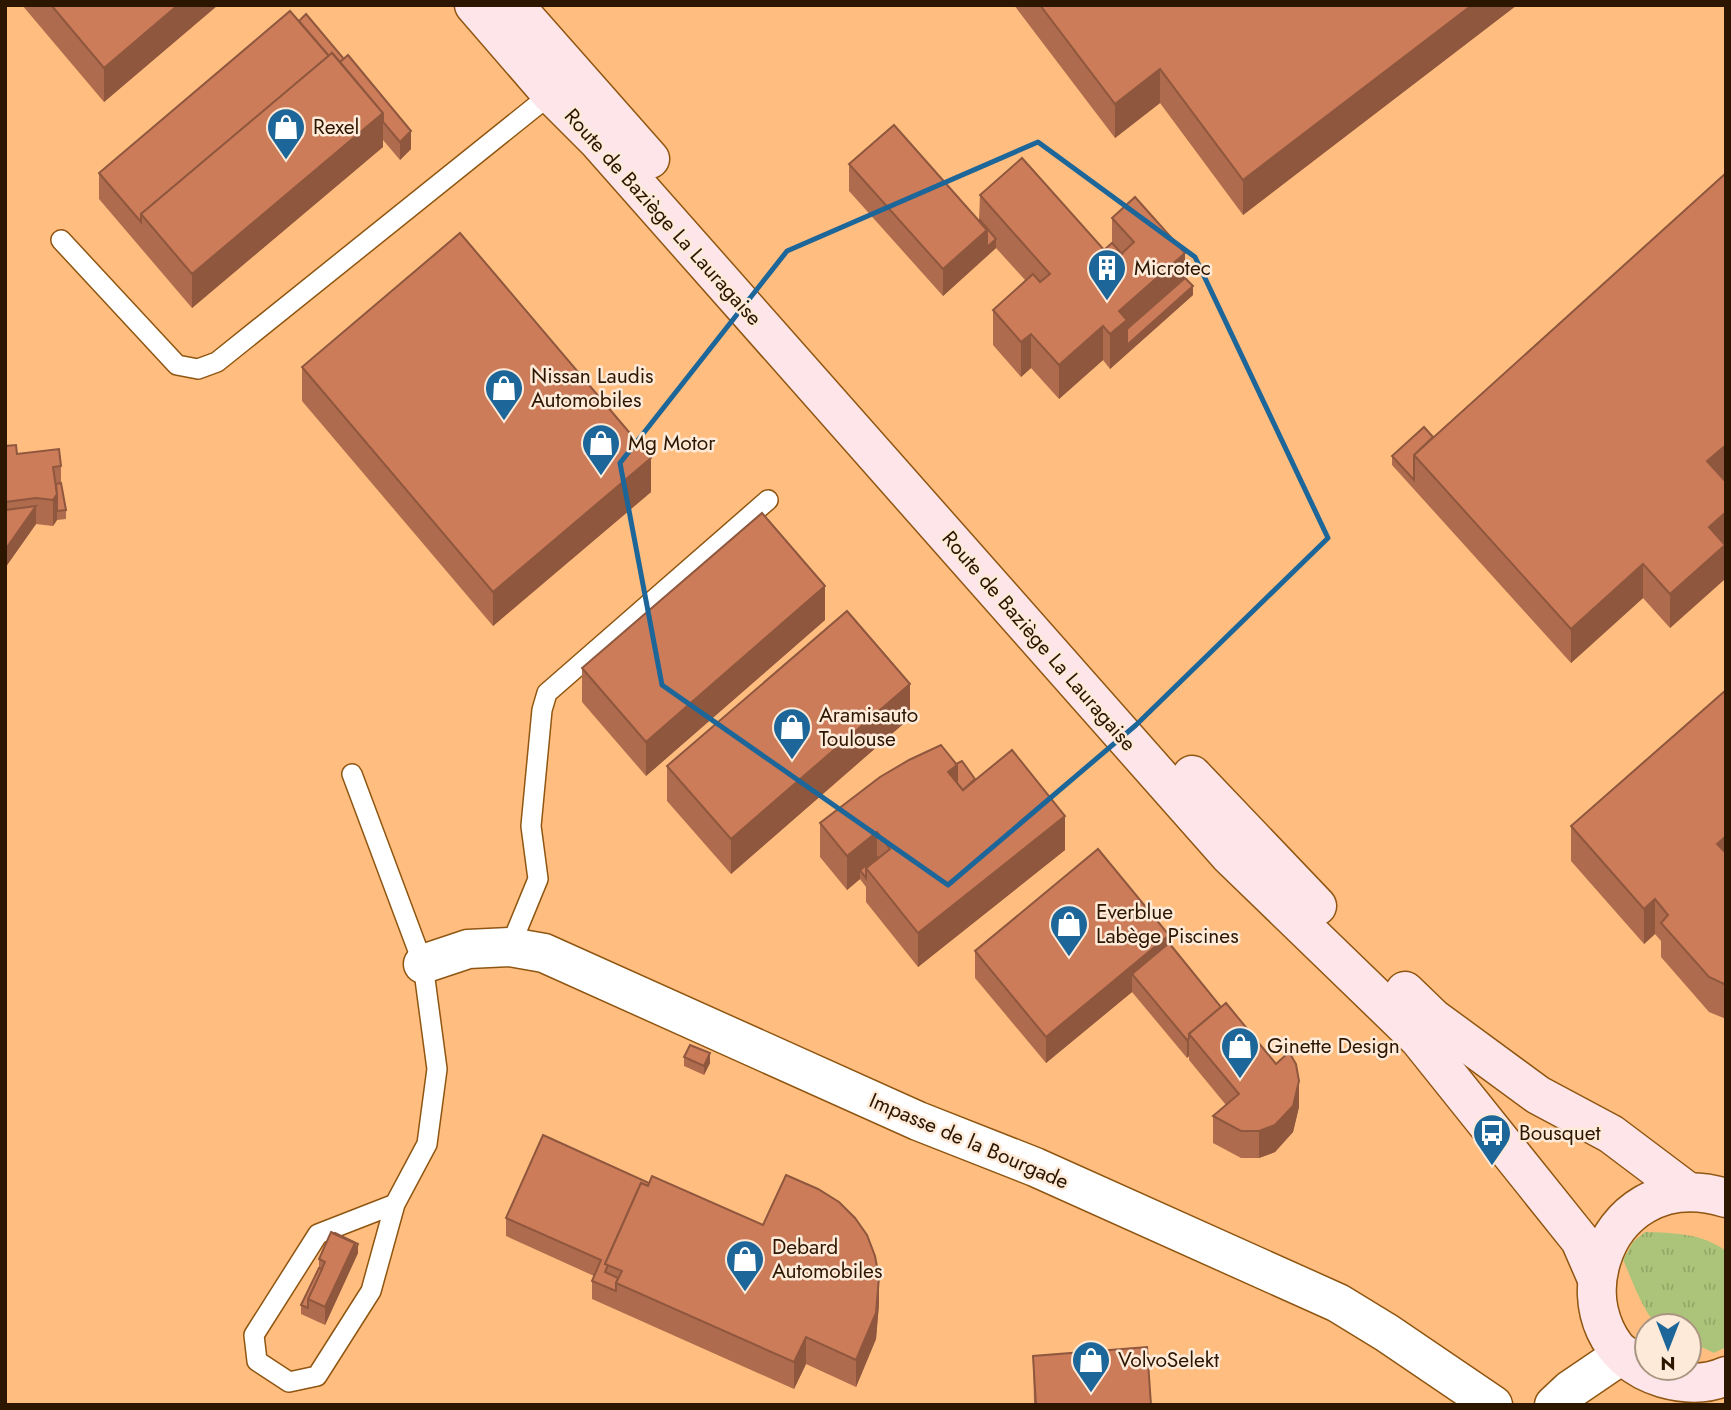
<svg xmlns="http://www.w3.org/2000/svg" width="1731" height="1410" font-family="Jost,sans-serif">
  <defs>
    <pattern id="grass-tufts" width="24" height="20" patternUnits="userSpaceOnUse" patternTransform="scale(1.75)"><rect width="24" height="20" fill="#abc479"/><path d="M3 7l-1-3M5 7V3M7 7l1-3M15 17l-1-3M17 17v-4M19 17l1-3" fill="none" stroke="#93a867"/></pattern>
  </defs>
  <rect width="100%" height="100%" fill="#ffbe80"/>
  <path fill="url(#grass-tufts)" d="M1645 1232C1673 1233 1702 1233 1726 1251V1347L1714 1353 1689 1341V1326C1681 1326 1669 1328 1661 1326 1646 1322 1630 1274 1623 1260L1633 1242Z"/>
  <g fill="none" stroke-linecap="round" stroke-linejoin="round">
    <defs>
      <g id="service">
        <polyline points="61,240 177,365 198,369 217,362 551,94"/>
        <polyline points="352,774 423,964 437,1069 427,1144 395,1204 318,1234 254,1335 257,1361 289,1382 317,1376 371,1291 395,1204"/>
        <polyline points="510,947 538,879 531,826 542,710 547,693 768,500"/>
      </g>
      <g id="minor">
        <polyline points="423,964 468,949 510,947 544,953 918,1121 1035,1167 1338,1303 1387,1333 1493,1405"/>
        <polyline points="1554,1405 1570,1390 1623,1354"/>
      </g>
      <g id="secondary">
        <polyline points="474,5 551,94 597,140 1229,855 1419,1039 1580,1240 1597,1279"/>
        <polyline points="514,5 650,159"/>
        <polyline points="1192,775 1317,906"/>
        <polyline points="1405,991 1433,1018 1538,1095 1611,1134 1688,1192"/>
        <path d="M1726 1198C1595 1158 1546 1343 1663 1378 1684 1384 1706 1385 1726 1376"/>
      </g>
    </defs>
    <use href="#service" stroke="#8f5611" stroke-width="22"/>
    <use href="#minor" stroke="#8f5611" stroke-width="41"/>
    <use href="#secondary" stroke="#8f5611" stroke-width="41"/>
    <use href="#service" stroke="#fff" stroke-width="19"/>
    <use href="#minor" stroke="#fff" stroke-width="38"/>
    <use href="#secondary" stroke="#fde5ea" stroke-width="38"/>
  </g>
  <g fill="#af6b4d">
    <polygon points="22,5 218,5 104,102"/>
    <polygon points="1014,5 1517,5 1243,215 1160,103 1115,138"/>
    <polygon points="290,11 411,149 400,160 383,140 383,147 192,308 99,199 99,173"/>
    <polygon points="849,164 979,221 980,195 1104,250 1112,243 1112,218 1185,278 1193,295 1110,369 1103,360 1059,399 1031,368 1021,377 993,345 993,310 1026,281 996,248 943,296 849,191"/>
    <polygon points="1726,173 1725,579 1670,628 1643,598 1571,663 1392,465 1392,456 1433,437"/>
    <polygon points="302,367 651,492 493,626 302,401"/>
    <polygon points="5,446 17,454 61,466 61,483 66,510 66,519 57,520 53,526 36,524 5,568"/>
    <polygon points="825,620 646,776 582,702 582,668"/>
    <polygon points="1726,690 1726,1019 1709,1012 1661,957 1661,941 1655,934 1644,944 1571,861 1571,826"/>
    <polygon points="910,718 731,874 667,801 667,766"/>
    <polygon points="956,764 1065,850 918,967 866,902 866,887 860,879 847,890 820,857 820,823"/>
    <polygon points="1169,943 1299,1107 1293,1132 1275,1152 1259,1158 1241,1158 1213,1143 1213,1116 1226,1105 1189,1060 1189,1056 1187,1058 1132,992 1046,1063 975,978 975,951"/>
    <polygon points="684,1057 710,1063 704,1075 684,1066"/>
    <polygon points="506,1218 879,1304 876,1339 856,1387 806,1364 794,1389 592,1299 592,1281 594,1276 506,1236"/>
    <polygon points="358,1253 325,1325 301,1314 301,1305 319,1268 319,1259"/>
    <polygon points="1033,1356 1151,1405 1034,1405"/>
  </g>
  <g fill="#8f573e">
    <polygon points="178,5 218,5 104,102 104,68"/>
    <polygon points="1472,5 1517,5 1243,215 1243,180"/>
    <polygon points="1160,69 1160,103 1115,138 1115,104"/>
    <polygon points="383,113 383,147 192,308 192,274"/>
    <polygon points="411,131 411,149 400,160 400,142"/>
    <polygon points="987,230 996,239 996,248 943,296 943,269"/>
    <polygon points="1185,253 1185,287 1193,286 1193,295 1110,369 1110,334 1119,311"/>
    <polygon points="1103,326 1103,360 1059,399 1059,365"/>
    <polygon points="1031,334 1031,368 1021,377 1021,342"/>
    <polygon points="1726,445 1726,479 1707,496 1707,461"/>
    <polygon points="651,458 651,492 493,626 493,592"/>
    <polygon points="57,494 57,520 53,526 53,500"/>
    <polygon points="36,506 36,524 5,568 5,550"/>
    <polygon points="1726,512 1725,579 1670,628 1670,594 1709,527"/>
    <polygon points="1643,564 1643,598 1571,663 1571,629"/>
    <polygon points="825,586 825,620 646,776 646,742"/>
    <polygon points="910,684 910,718 731,874 731,839"/>
    <polygon points="957,765 957,799 948,772"/>
    <polygon points="1065,816 1065,850 918,967 918,933"/>
    <polygon points="877,832 877,866 860,870 860,879 847,890 847,856"/>
    <polygon points="1726,836 1726,870 1717,844"/>
    <polygon points="1655,899 1655,934 1644,944 1644,909"/>
    <polygon points="1169,935 1169,961 1132,974 1132,992 1046,1063 1046,1037"/>
    <polygon points="1189,1038 1189,1056 1187,1058 1187,1040"/>
    <polygon points="710,1053 710,1063 704,1075 704,1066"/>
    <polygon points="1299,1081 1299,1107 1293,1132 1275,1152 1259,1158 1259,1131"/>
    <polygon points="355,1243 358,1244 358,1253 325,1325 325,1307"/>
    <polygon points="879,1277 879,1304 876,1339 856,1387 856,1360"/>
    <polygon points="806,1337 806,1364 794,1389 794,1362"/>
  </g>
  <g fill="#cc7c59" stroke="#8f573e" stroke-width="2">
    <polygon points="51,5 178,5 104,68"/>
    <polygon points="1040,5 1472,5 1243,180 1160,69 1115,104"/>
    <polygon points="290,11 329,56 141,214 141,222 99,173"/>
    <polygon points="306,14 344,59 340,62 332,53 329,56 299,21"/>
    <polygon points="332,53 383,113 192,274 141,214"/>
    <polygon points="348,55 411,131 400,142 383,122 383,113 340,62"/>
    <polygon points="894,125 987,230 943,269 849,164"/>
    <polygon points="1022,158 1114,261 1134,242 1112,218 1135,197 1185,253 1119,311 1127,320 1110,334 1103,326 1059,365 1031,334 1021,342 993,310 1033,274 1040,282 1050,274 980,195"/>
    <polygon points="1726,173 1726,445 1707,461 1726,482 1726,512 1709,527 1725,545 1670,594 1643,564 1571,629 1414,455"/>
    <polygon points="980,220 996,239 987,247 987,230 979,221"/>
    <polygon points="460,233 651,458 493,592 302,367"/>
    <polygon points="1112,243 1122,254 1114,261 1104,250"/>
    <polygon points="1185,278 1193,286 1127,345 1127,329"/>
    <polygon points="1424,427 1433,437 1414,455 1414,480 1392,456"/>
    <polygon points="16,445 17,454 59,449 61,466 53,467 57,494 53,500 36,498 5,502 5,446"/>
    <polygon points="61,483 66,510 57,511 57,494 56,484"/>
    <polygon points="36,506 5,550 6,510"/>
    <polygon points="762,513 825,586 646,742 582,668"/>
    <polygon points="847,611 910,684 731,839 667,766"/>
    <polygon points="1726,690 1726,836 1717,844 1726,853 1726,985 1709,977 1661,923 1668,915 1655,899 1644,909 1571,826"/>
    <polygon points="941,745 957,765 948,772 963,790 1012,750 1065,816 918,933 866,868 890,849 877,832 847,856 820,823 880,777 909,760"/>
    <polygon points="962,761 975,779 963,790 957,783 957,765 956,764"/>
    <polygon points="1098,849 1169,935 1046,1037 975,951"/>
    <polygon points="877,857 878,858 866,868 866,878 860,870"/>
    <polygon points="1169,943 1221,1007 1189,1034 1189,1038 1187,1040 1132,974"/>
    <polygon points="1226,1003 1276,1064 1289,1052 1296,1064 1299,1081 1293,1106 1275,1125 1259,1131 1241,1131 1213,1116 1239,1094 1189,1034"/>
    <polygon points="690,1045 710,1053 704,1066 684,1057"/>
    <polygon points="543,1135 649,1183 648,1186 641,1183 605,1264 608,1265 605,1272 618,1278 616,1283 616,1291 592,1281 601,1260 506,1218"/>
    <polygon points="786,1175 818,1189 839,1202 855,1218 867,1235 875,1256 879,1277 876,1313 856,1360 806,1337 794,1362 616,1283 622,1271 605,1264 641,1183 648,1186 652,1176 763,1225"/>
    <polygon points="331,1232 355,1243 325,1307 308,1299 325,1262 319,1259"/>
    <polygon points="335,1233 358,1244 355,1252 355,1243 334,1234"/>
    <polygon points="319,1268 322,1269 308,1299 308,1308 301,1305"/>
    <polygon points="1147,1347 1151,1405 1036,1405 1033,1356"/>
  </g>
  <path fill="none" stroke="#1c6699" stroke-width="5" stroke-linejoin="round" d="M1038 142 1195 257 1328 538 1136 725 948 885 662 685 620 463 787 251Z"/>
  <defs>
    <symbol id="shop-pin" viewBox="-11 -11 22 30"><path d="M0 17L-7.5 6A9.5 9.5 0 1 1 7.5 6Z" fill="#1c6699" stroke="#feead8"/><path d="M-5-2.5h2.3a2.7 3.5 0 0 1 5.4 0H5L5.5 6h-11ZM-1.5-2.5h3a1.5 2.3 0 0 0-3 0Z" fill="#fff"/></symbol>
    <symbol id="building-pin" viewBox="-11 -11 22 30"><path d="M0 17L-7.5 6A9.5 9.5 0 1 1 7.5 6Z" fill="#1c6699" stroke="#feead8"/><path d="M-4-6H4V6H1V3H-1V6H-4ZM-2.5-4.3h1.7v1.8h-1.7ZM.8-4.3h1.7v1.8H.8ZM-2.5-1h1.7V.8h-1.7ZM.8-1h1.7V.8H.8Z" fill="#fff"/></symbol>
    <symbol id="bus-pin" viewBox="-11 -11 22 30"><path d="M0 17L-7.5 6A9.5 9.5 0 1 1 7.5 6Z" fill="#1c6699" stroke="#feead8"/><path d="M-5-6H5V4H4V6H2V4H-2V6H-4V4H-5ZM-3.5-4V0h7V-4ZM-3.5 1.2v1.5H-2V1.2ZM2 1.2v1.5H3.5V1.2Z" fill="#fff"/></symbol>
  </defs>
  <g fill-rule="evenodd">
    <use href="#shop-pin" x="264" y="105" width="44" height="60"/>
    <use href="#building-pin" x="1085" y="246" width="44" height="60"/>
    <use href="#shop-pin" x="482" y="366" width="44" height="60"/>
    <use href="#shop-pin" x="579" y="421" width="44" height="60"/>
    <use href="#shop-pin" x="770" y="705" width="44" height="60"/>
    <use href="#shop-pin" x="1047" y="902" width="44" height="60"/>
    <use href="#shop-pin" x="1218" y="1024" width="44" height="60"/>
    <use href="#bus-pin" x="1470" y="1111" width="44" height="60"/>
    <use href="#shop-pin" x="723" y="1237" width="44" height="60"/>
    <use href="#shop-pin" x="1069" y="1338" width="44" height="60"/>
  </g>
  <g text-anchor="middle" dominant-baseline="central" stroke-width="5" stroke-linejoin="round" paint-order="stroke">
    <g font-size="21" fill="#2d1600" stroke="#feead8" text-anchor="start">
      <text x="313" y="127">Rexel</text>
      <text x="1134" y="268">Microtec</text>
      <text x="531" y="376">Nissan Laudis<tspan x="531" dy="24">Automobiles</tspan></text>
      <text x="628" y="443">Mg Motor</text>
      <text x="819" y="715">Aramisauto<tspan x="819" dy="24">Toulouse</tspan></text>
      <text x="1096" y="912">Everblue<tspan x="1096" dy="24">Labège Piscines</tspan></text>
      <text x="1267" y="1046">Ginette Design</text>
      <text x="1519" y="1133">Bousquet</text>
      <text x="772" y="1247">Debard<tspan x="772" dy="24">Automobiles</tspan></text>
      <text x="1118" y="1360">VolvoSelekt</text>
    </g>
    <g font-size="21" fill="#2d1600" stroke="#feead8">
      <text transform="translate(663 217) rotate(48)">Route de Baziège La Lauragaise</text>
      <text transform="translate(1039 641) rotate(49)">Route de Baziège La Lauragaise</text>
      <text transform="translate(969 1141) rotate(23)">Impasse de la Bourgade</text>
    </g>
  </g>
  <rect width="1731" height="1410" fill="none" stroke="#2d1600" stroke-width="14"/>
  <g transform="translate(1668 1347) rotate(180)"><circle r="33" fill="#feead8" stroke="#aa9582" stroke-width="2"/>
  <path d="M0-5L12 26L0 18L-12 26Z" fill="#1c6699"/>
  <text y="-10" font-size="19" font-weight="bold" text-anchor="middle" fill="#2d1600">N</text>
  </g>
</svg>
